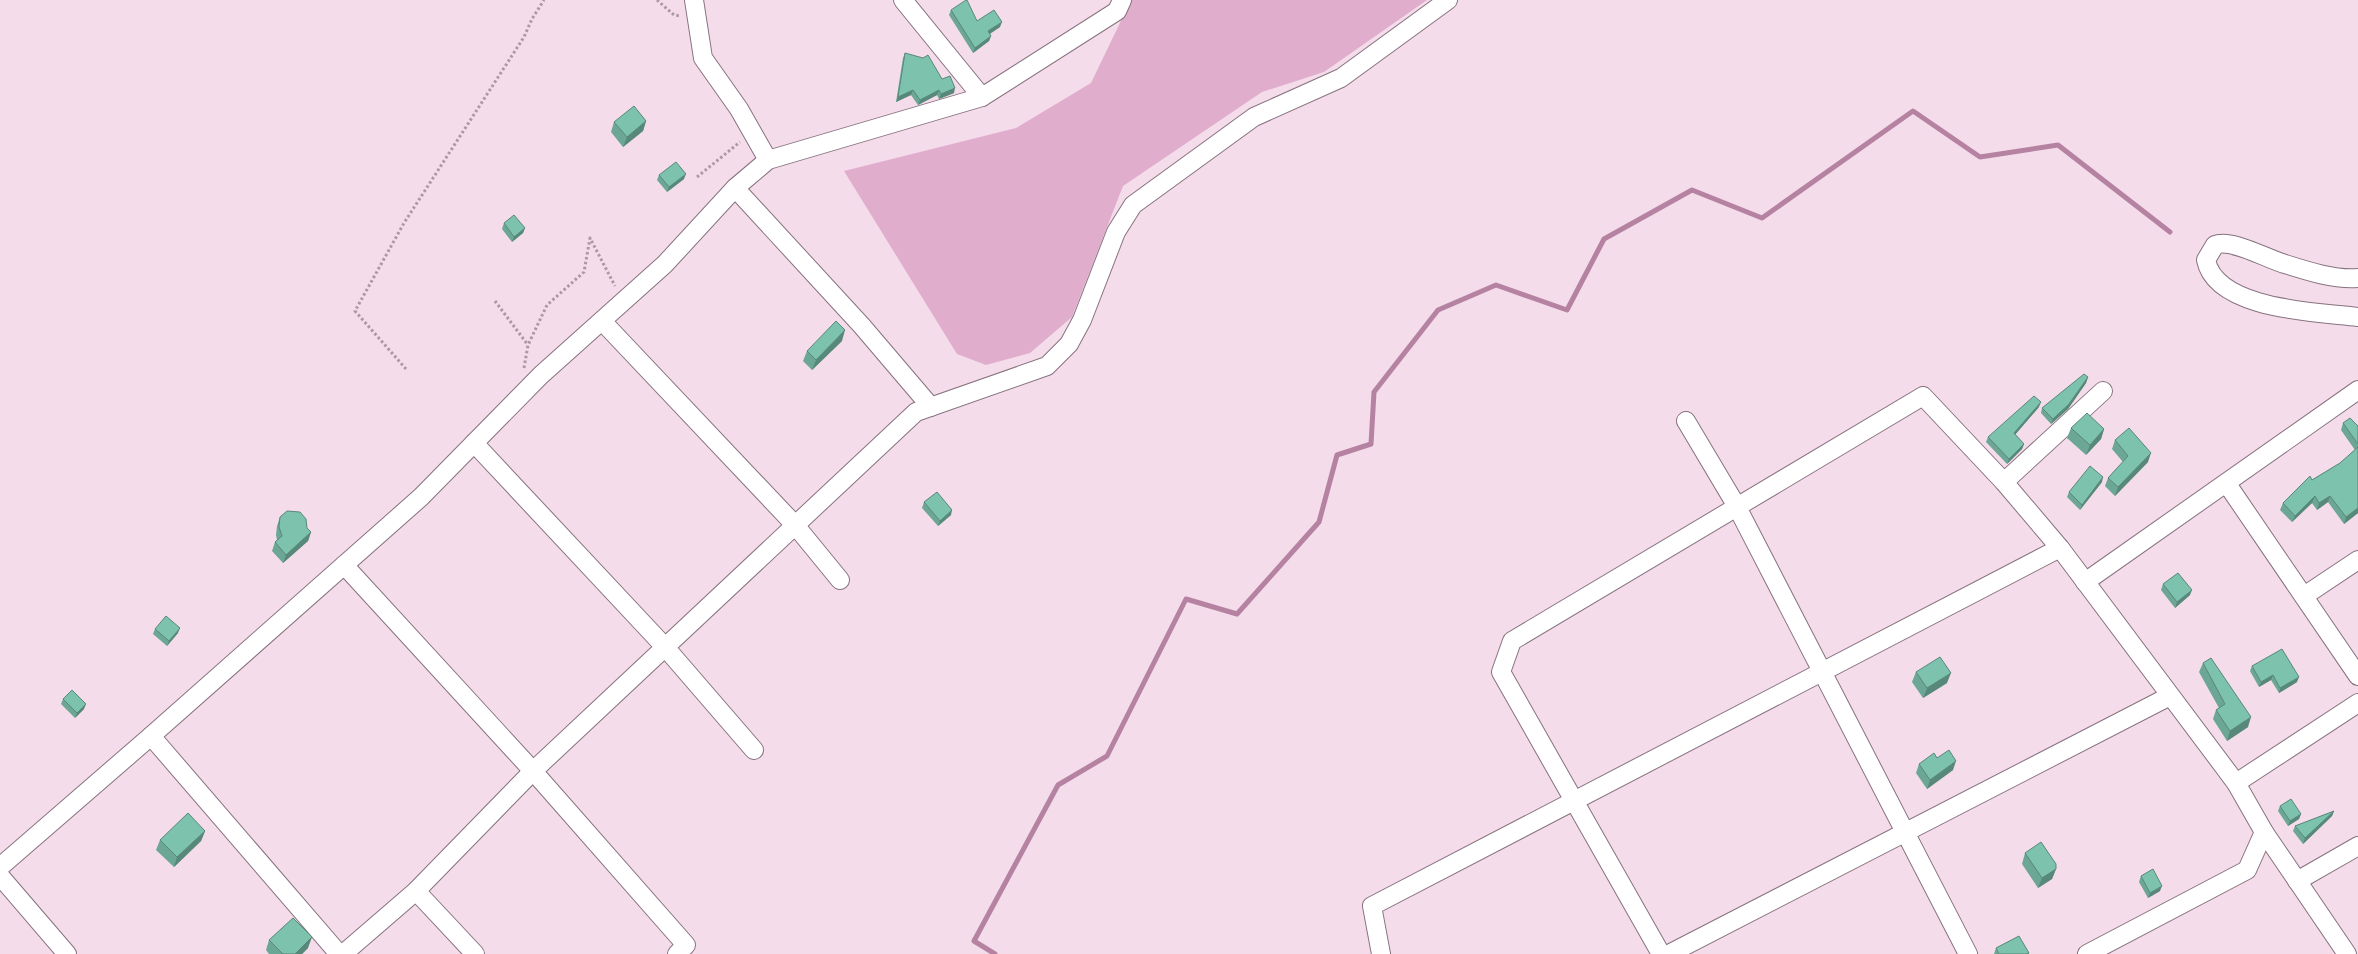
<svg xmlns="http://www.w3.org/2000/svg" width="2358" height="954" font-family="Figtree,sans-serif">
  <rect width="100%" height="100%" fill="#f4dcea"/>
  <polygon fill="#e0adcd" points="1131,0 1427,0 1324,72 1262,92 1123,186 1072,317 1030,353 986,365 957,354 844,171 1016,128 1091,83"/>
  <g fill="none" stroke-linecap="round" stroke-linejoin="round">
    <polyline stroke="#b582a2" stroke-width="5" points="995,954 974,941 1058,785 1107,756 1186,599 1237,614 1319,522 1337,455 1371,444 1374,392 1438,310 1496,285 1567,310 1604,239 1692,190 1762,218 1913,111 1980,157 2058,145 2170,232"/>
    <defs>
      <g id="minor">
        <polyline points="694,0 703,58 739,109 768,160"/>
        <polyline points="903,0 982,97"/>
        <polyline points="735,188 862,326 931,407"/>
        <path d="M2358 278C2335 280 2307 271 2285 264 2267 259 2231 238 2215 245L2206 260C2216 310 2318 312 2358 317"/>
        <polyline points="602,321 795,525 840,580"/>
        <polyline points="1686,421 1736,505 1968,954"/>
        <polyline points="474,443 665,647 754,750"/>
        <polyline points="2004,482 2103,391"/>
        <polyline points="2227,484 2358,676"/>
        <polyline points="344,565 533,771 686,945 677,954"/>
        <polyline points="2085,582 2358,390"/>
        <polyline points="2304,596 2358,560"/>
        <polyline points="151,736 339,954"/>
        <polyline points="2236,783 2358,703"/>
        <polyline points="0,867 151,736 421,497 541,375 665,264 735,188 768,160 982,97 1117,11 1122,0"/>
        <polyline points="0,876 67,954"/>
        <polyline points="2297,881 2358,846"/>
        <polyline points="416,891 475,954"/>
        <polyline points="343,954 416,891 533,771 916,412 1047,366 1069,344 1082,320 1116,232 1133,205 1254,117 1341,78 1448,0"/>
        <polyline points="1381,954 1372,906 2060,548"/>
        <polyline points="1661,954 1501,672 1512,641 1923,396 2004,482 2060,548 2236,783 2264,832 2347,954"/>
        <polyline points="1669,954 2170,696"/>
        <polyline points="2087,954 2247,870 2264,832"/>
      </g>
    </defs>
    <use href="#minor" stroke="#87727f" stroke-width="20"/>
    <g stroke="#ab98a3" stroke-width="3" stroke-dasharray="2.5 2.5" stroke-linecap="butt">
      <polyline points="657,0 674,15 681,16"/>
      <polyline points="697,177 740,142"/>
      <polyline points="495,301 528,345"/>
      <polyline points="524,368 528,345 547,305 584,272 590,238 615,286"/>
      <polyline points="406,369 355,311 404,223 524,37 532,19 544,0"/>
    </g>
    <use href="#minor" stroke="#fff" stroke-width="18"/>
  </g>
  <g fill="#6ca795">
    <polygon points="951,10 977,21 1000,27 990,34 991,36 989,41 973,53 949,15"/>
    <polygon points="905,53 942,79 954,93 939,99 937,95 918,105 911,95 896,102 903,58"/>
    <polygon points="646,121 643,131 623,147 611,132 614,122"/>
    <polygon points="659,175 684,179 667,192 657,180"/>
    <polygon points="504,223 525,228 523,233 512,242 502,229"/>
    <polygon points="842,341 812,370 803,361 807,351"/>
    <polygon points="2088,377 2086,383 2068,409 2051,424 2041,413 2042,408"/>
    <polygon points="2039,407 2015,435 2024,444 2022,449 2007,464 1986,442 1988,437"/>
    <polygon points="2343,423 2358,426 2358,513 2344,524 2328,502 2317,510 2312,503 2292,522 2280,510 2283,503 2312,480 2340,463 2355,450 2341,430"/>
    <polygon points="2071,428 2104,429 2101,439 2086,455 2067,438"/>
    <polygon points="2115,440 2148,462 2115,496 2105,486 2108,478 2123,462 2112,449"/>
    <polygon points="2102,482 2080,510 2067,497 2069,492"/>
    <polygon points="924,502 951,515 938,526 922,508"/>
    <polygon points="280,517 307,528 311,532 308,541 283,563 272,551 275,542 277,540 276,535 277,526"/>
    <polygon points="2163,584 2190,595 2175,608 2161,590"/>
    <polygon points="155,629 178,633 167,646 153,634"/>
    <polygon points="2203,663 2248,727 2227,741 2213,719 2216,710 2219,708 2199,672"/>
    <polygon points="2252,666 2297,682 2279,693 2271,680 2259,687 2250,671"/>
    <polygon points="1916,672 1947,683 1923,698 1912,682"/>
    <polygon points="63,699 84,709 75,718 61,704"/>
    <polygon points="1937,758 1953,770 1927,789 1916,773 1919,764"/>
    <polygon points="2280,806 2301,814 2299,819 2288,826 2278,811"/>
    <polygon points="2334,811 2332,816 2303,844 2293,831 2295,826"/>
    <polygon points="205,831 201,841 174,867 156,850 160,840"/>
    <polygon points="2025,853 2056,869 2052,879 2038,888 2022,864"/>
    <polygon points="2141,876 2160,891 2148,898 2139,882"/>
    <polygon points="269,940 308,948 302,954 269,954 266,950"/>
    <polygon points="1996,948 2029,953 2028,954 1994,954"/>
  </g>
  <g fill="#588879">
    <polygon points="1002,22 1000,27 986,36 988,31"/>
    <polygon points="991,36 989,41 973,53 975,48"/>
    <polygon points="955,88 954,93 939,99 941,94"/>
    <polygon points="913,90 911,95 896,102 898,97"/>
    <polygon points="939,90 937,95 918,105 920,100"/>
    <polygon points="646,121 643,131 623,147 627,137"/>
    <polygon points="686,174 684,179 667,192 669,187"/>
    <polygon points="525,228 523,233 512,242 514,237"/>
    <polygon points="845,330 842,341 812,370 816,360"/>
    <polygon points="2088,377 2086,383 2068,409 2051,424 2053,419"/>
    <polygon points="2041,402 2039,407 2012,438 2014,433"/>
    <polygon points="2104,429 2101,439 2086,455 2090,445"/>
    <polygon points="2024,444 2022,449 2007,464 2009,459"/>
    <polygon points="2151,453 2148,462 2115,496 2118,487"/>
    <polygon points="2103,477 2102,482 2080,510 2082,505"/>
    <polygon points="2315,496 2312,503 2292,522 2295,516"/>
    <polygon points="2330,496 2328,502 2317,510 2319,503"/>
    <polygon points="2358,508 2358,513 2344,524 2346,517"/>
    <polygon points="952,510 951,515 938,526 940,521"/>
    <polygon points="311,532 308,541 283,563 286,555"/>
    <polygon points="2192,590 2190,595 2175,608 2177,602"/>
    <polygon points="180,628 178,633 167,646 169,641"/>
    <polygon points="1951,673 1947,683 1923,698 1927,688"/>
    <polygon points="2273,675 2271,680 2259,687 2261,682"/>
    <polygon points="2299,677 2297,682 2279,693 2280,688"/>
    <polygon points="86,704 84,709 75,718 77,713"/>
    <polygon points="2251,717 2248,727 2227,741 2230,731"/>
    <polygon points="1956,761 1953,770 1927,789 1930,780"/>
    <polygon points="2334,811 2332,816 2303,844 2305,838"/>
    <polygon points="2301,814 2299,819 2288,826 2290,821"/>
    <polygon points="205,831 201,841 174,867 177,857"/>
    <polygon points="2056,869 2052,879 2038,888 2042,878"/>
    <polygon points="2162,886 2160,891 2148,898 2150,893"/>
    <polygon points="312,937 308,948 302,954 295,954"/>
  </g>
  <g fill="#7dc2ad" stroke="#588879">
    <polygon points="966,0 967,0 977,21 994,10 1002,22 988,31 991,36 975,48 951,10"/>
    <polygon points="905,53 923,58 928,55 942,79 950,76 955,88 941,94 939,90 920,100 913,90 898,97"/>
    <polygon points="634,106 646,121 627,137 614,122"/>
    <polygon points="676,162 686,174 669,187 659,175"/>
    <polygon points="514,215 525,228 514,237 504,223"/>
    <polygon points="836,321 845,330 816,360 807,351"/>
    <polygon points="2084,374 2088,377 2069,404 2053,419 2042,408"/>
    <polygon points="2034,396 2041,402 2014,433 2024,444 2009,459 1988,437"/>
    <polygon points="2087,413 2104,429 2090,445 2071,428"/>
    <polygon points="2350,418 2358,426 2358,444 2343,423"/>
    <polygon points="2129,428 2151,453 2118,487 2108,478 2128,456 2115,440"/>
    <polygon points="2358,447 2358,508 2346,517 2330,496 2319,503 2315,496 2295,516 2283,503 2310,476 2312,480 2340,463"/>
    <polygon points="2090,466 2103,477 2082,505 2069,492"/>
    <polygon points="937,492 952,510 940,521 924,502"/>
    <polygon points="287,511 300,512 306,519 307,528 311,532 286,555 275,542 282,536 279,527 280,517"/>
    <polygon points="2178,573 2192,590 2177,602 2163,584"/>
    <polygon points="166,616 180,628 169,641 155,629"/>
    <polygon points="2282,649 2299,677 2280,688 2273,675 2261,682 2252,666"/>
    <polygon points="1940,657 1951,673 1927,688 1916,672"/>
    <polygon points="2211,658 2251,717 2230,731 2216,710 2225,704 2203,663"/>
    <polygon points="72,690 86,704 77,713 63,699"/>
    <polygon points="1949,750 1956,761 1930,780 1919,764 1934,753 1937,758"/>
    <polygon points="2291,799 2301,814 2290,821 2280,806"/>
    <polygon points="2334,811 2305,838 2295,826"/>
    <polygon points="188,813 205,831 177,857 160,840"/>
    <polygon points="2041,842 2056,864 2056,869 2042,878 2025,853"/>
    <polygon points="2153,869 2162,886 2150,893 2141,876"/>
    <polygon points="293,918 312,937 295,954 283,954 269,940"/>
    <polygon points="2019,936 2029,953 2026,954 1999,954 1996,948"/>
  </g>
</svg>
